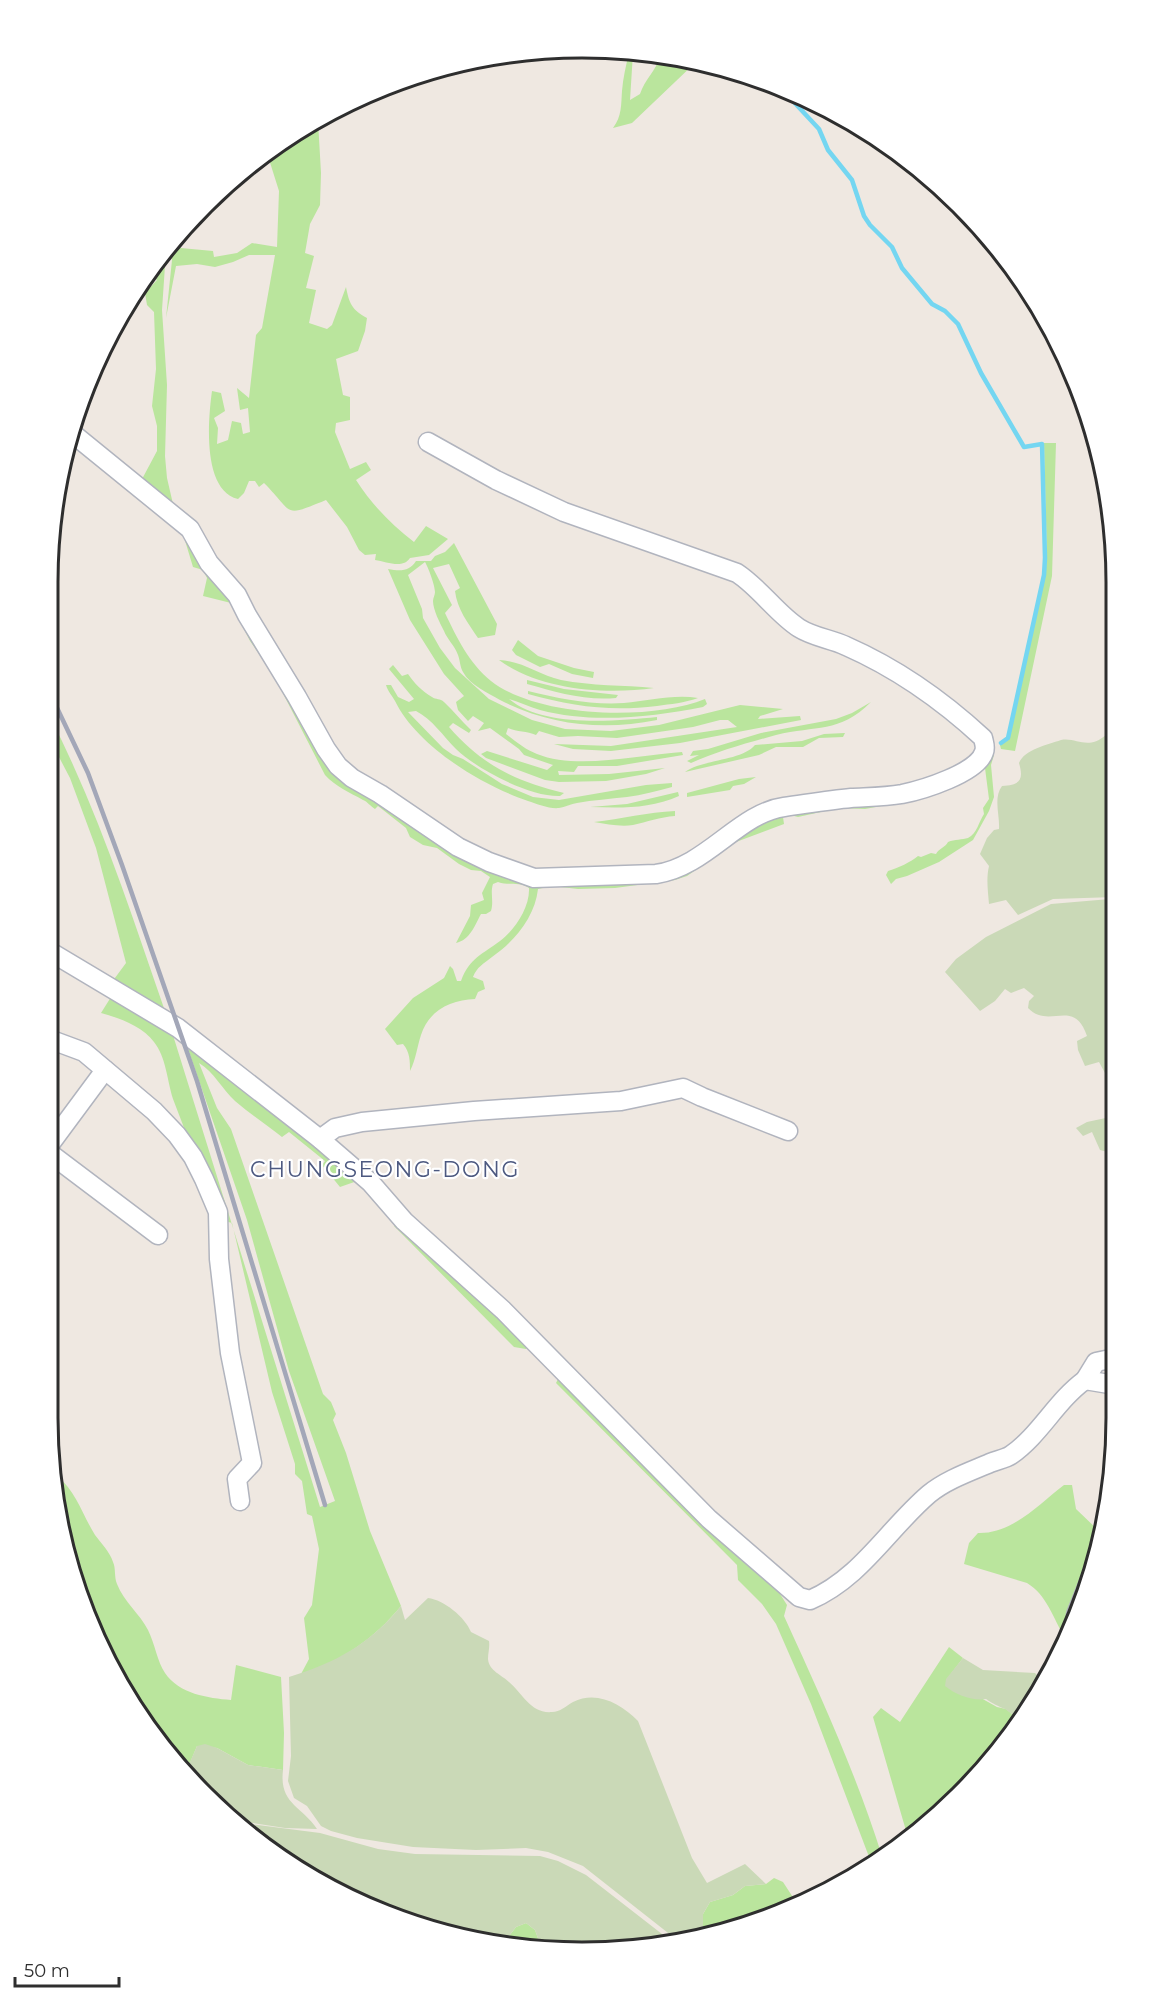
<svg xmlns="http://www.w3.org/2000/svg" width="1164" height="2001" font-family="Montserrat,sans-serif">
  <rect width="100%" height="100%" fill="#efe8e1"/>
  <g fill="#bae59d">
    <path d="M629 53H633L630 100 640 94C645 79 656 71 660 56L686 58 697 61 632 123 613 128C622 116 621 105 622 91 623 78 626 65 629 53Z"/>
    <path d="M318 121 321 173 320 205 310 224 305 253 314 256 306 288 316 290 309 323 327 329 332 325 346 287C349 303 352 310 367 318L365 331 358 351 336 359 343 395 350 397V420L336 423 335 432 350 469 366 462 371 470 356 480C372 505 391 524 414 542L426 526 448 539 429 555 410 558C403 569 387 562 375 560L376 554 365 555 359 550 347 527 326 500C282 518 295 514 264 483L259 487 255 481H249L244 493 238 499C202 490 208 420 212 391L221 393 225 411 214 418 218 428 217 444 228 440 232 421 241 423 243 434 250 432 248 408 240 410 237 388 249 398 256 335 262 328 275 255H249L233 262 215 267 197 264 176 266 166 318 172 260 170 247 213 251 214 257 237 253 252 243 277 247 279 191 267 153 285 138Z"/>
    <polygon points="166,251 162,310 167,385 165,456 167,478 173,504 141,481 157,451 157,426 152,406 156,369 154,312 147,305 145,293 157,280 148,273"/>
    <polygon points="1044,443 1056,443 1052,576 1015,751 1001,749 1000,745 1009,738 1045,575 1047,557"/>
    <path d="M180 524 234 598 325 752 503 871 662 877 764 815 861 802 994 755 991 765 994 797 989 811 973 840 939 862 907 876 896 879 891 884 886 875 888 871C898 868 911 862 918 856L921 857 931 853 936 854C939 848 945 848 948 842 955 839 962 840 968 838 977 834 979 821 984 814L983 808 989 799 985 768 982 767 919 799 865 809 839 808 798 817 790 815 783 817 784 824 736 842 687 876 675 880 615 888 578 889 552 886 538 889C535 917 514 942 492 957 483 964 477 967 473 977L483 981 485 989 478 992 475 999C451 1000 429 1010 421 1035 417 1047 416 1059 410 1071 410 1061 410 1052 403 1044L397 1045 385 1029 413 998 444 978 450 966 453 969 457 981H461C469 958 483 954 500 941 515 930 530 907 529 888 519 881 509 886 498 882L493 884C490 893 494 901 491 911L486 914H481C475 925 470 940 456 943L470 916 471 905 484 900 482 893 490 877 481 871 471 870 459 864 437 848 423 845 410 837 406 828 378 806 375 809C370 806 368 802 363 800 349 792 336 787 325 775L273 674 250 641 231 603 203 596 207 578 203 570 193 567Z"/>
    <path d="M454 543 497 624 495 635 478 638C468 623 457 609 455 591L460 588 449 564 433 568 452 605 445 613C457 638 469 663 491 681 538 718 651 721 705 699L707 704 703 707C652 717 592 724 540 710 530 707 519 702 509 699 544 728 614 721 657 717V720C602 731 549 725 500 700 488 693 470 685 463 672 460 667 460 660 458 655 455 646 447 639 444 631 440 623 433 610 433 601 433 598 435 595 435 592 435 585 428 567 425 562L408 575 422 609 423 618 440 648 455 668 489 699 532 720 565 729 611 731 659 725 740 705 783 709 760 716 758 719 800 716 801 720 680 743 611 751 573 749 554 744 611 746 737 727 728 720H720L693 727 617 738 578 736 559 737 539 731 536 735C527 731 517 732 508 728L506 734C516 742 526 750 537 754 576 770 640 755 682 752L683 755 617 766H578L574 772 558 771 559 775 609 774 665 768 646 774 606 781 559 782 545 780 486 758 481 754 487 751 547 770 553 765 524 755 519 749 490 728 478 731 484 723 473 716 468 721 458 710 456 702 464 696 444 674 410 620 388 569C400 571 409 572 416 561H431L435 556 445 552Z"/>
    <polygon points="518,640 538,656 574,668 594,672 593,678 572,674 549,664 540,667 516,655 512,650"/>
    <path d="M499 660C523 661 539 675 561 680 592 686 623 685 654 688 605 695 540 690 499 660Z"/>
    <path d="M393 665 402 676 408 674C414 683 422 691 432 697 436 700 440 698 444 702 454 711 461 721 471 730L469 733 453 723 449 727C482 765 515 781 564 793L560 796C530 797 478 770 456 749 443 736 432 719 416 711L408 712 443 748 453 755 463 759 502 784 533 797 559 800 646 785 672 783V787C657 791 642 795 627 797 610 799 593 800 577 803 571 804 565 807 559 808 549 809 537 804 528 801 481 785 417 746 395 701 392 695 388 692 386 685H391L398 697 409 702 414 699 389 669Z"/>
    <path d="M527 680 564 689 618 695 616 698C585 701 556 692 527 684Z"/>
    <path d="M528 691C560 699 591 705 624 703 648 701 674 694 698 698 684 703 671 704 657 706 609 712 573 706 528 694Z"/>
    <path d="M871 702C839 734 816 725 776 735 747 743 718 751 691 763L687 761 699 755 690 756 693 751 708 749 761 733 836 719 852 713Z"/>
    <path d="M49 715C98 810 131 913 166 1014L112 982 126 963 96 848 70 778 49 738Z"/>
    <path d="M845 733 843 737 819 738 803 747H776L759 755 685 772C703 759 742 761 755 745L802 741 824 734Z"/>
    <polygon points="756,777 744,784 733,786 730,790 687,797 687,793 739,779"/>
    <path d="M678 792 679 796C650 809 621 808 590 807L627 804Z"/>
    <path d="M675 811V816C660 817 647 822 633 825 620 827 607 824 594 822 621 819 648 812 675 811Z"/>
    <path d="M111 997 172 1032 320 1507 335 1501 289 1371 247 1220 185 1040 360 1180 340 1187 322 1165 325 1161 289 1132 282 1137C267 1125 250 1114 235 1101 222 1089 214 1072 199 1063L217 1108 231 1129 323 1394 331 1402 336 1414 333 1420 346 1453 370 1531 401 1606C375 1638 341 1662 301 1674L309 1659 304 1618 312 1605 319 1549 312 1516 307 1514 302 1481 295 1474V1464L272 1392 232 1223 221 1220C205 1180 188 1139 173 1099 167 1080 166 1057 154 1042 142 1026 119 1018 101 1013Z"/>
    <polygon points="397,1222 530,1345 526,1349 514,1347 394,1226"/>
    <path d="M559 1377 768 1575 787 1605 784 1616C820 1695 856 1773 882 1856L871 1862 811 1704 776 1624 762 1604 738 1580 737 1565 556 1383Z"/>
    <path d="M58 1477C76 1491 83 1516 95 1535 101 1543 110 1552 113 1562 116 1568 114 1577 117 1584 124 1602 140 1614 148 1630 155 1644 157 1661 165 1673 179 1694 208 1698 231 1700L236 1665 281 1677 284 1733 283 1770 248 1765 217 1748 197 1746 187 1770 158 1744 76 1590Z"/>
    <path d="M1064 1485H1072L1076 1509 1099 1531 1091 1572 1074 1610 1072 1623 1065 1638C1053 1618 1047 1595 1027 1583L964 1564 969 1543 978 1533C1012 1534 1038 1505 1064 1485Z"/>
    <polygon points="949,1647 963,1658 947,1679 997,1707 1006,1709 1018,1719 1023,1719 909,1841 873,1717 881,1708 900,1722"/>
    <polygon points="774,1878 783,1882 796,1902 754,1925 703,1935 703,1914 710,1902 733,1895 745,1886 766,1884"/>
    <polygon points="526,1923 535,1930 540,1944 505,1941 516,1927"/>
  </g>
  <g fill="#cad9b7">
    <path d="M1106 735 1115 737V897L1053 899 1018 915 1006 900 989 904C988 891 986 879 989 866L980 854 987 838 994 830 999 829C1000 815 993 798 1002 786 1020 785 1024 780 1019 763 1025 749 1047 745 1061 740 1077 737 1087 751 1106 735Z"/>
    <path d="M1110 899 1115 900V1061L1109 1063 1105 1073 1099 1062 1085 1066 1078 1050 1077 1041 1087 1036C1074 997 1049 1030 1028 1008L1029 1001 1034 996 1024 988 1011 993 1005 989 995 1001 980 1011 945 972 956 959 986 937 1051 904Z"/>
    <polygon points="1115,1116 1115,1154 1100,1150 1092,1132 1083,1136 1076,1128 1087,1122"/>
    <path d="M428 1598C444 1600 465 1617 471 1632L489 1641C490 1647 488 1653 488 1659 489 1671 502 1675 509 1682 523 1694 531 1714 552 1712 560 1712 566 1706 573 1702 597 1690 621 1704 638 1721L692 1858 707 1883 745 1864 766 1884 745 1886 733 1895 710 1902 703 1914V1935L677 1940 583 1866 548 1852 526 1848 476 1850 413 1847 357 1838 331 1831 321 1826 307 1806 294 1798 288 1781 291 1756 289 1677C335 1663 370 1644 401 1606L405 1620Z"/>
    <path d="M963 1658 983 1670 1035 1673 1043 1681 1023 1719C1014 1718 1012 1713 1005 1709 998 1706 993 1704 986 1699 973 1701 956 1695 945 1686L946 1679Z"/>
    <path d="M205 1744 217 1748 248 1765 283 1770C279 1804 301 1805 317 1829L285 1828 240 1821 185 1769H187L197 1746Z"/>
    <polygon points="243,1823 320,1833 378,1849 415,1854 540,1856 558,1861 586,1875 671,1941 617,1952 540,1944 535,1930 526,1923 516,1927 505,1941 443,1935 285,1863"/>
  </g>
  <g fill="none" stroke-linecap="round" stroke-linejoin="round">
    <polyline stroke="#74d6f1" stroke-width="4.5" points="784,88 792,100 819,129 828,150 852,180 864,216 870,225 892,247 902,268 932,304 945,311 958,324 981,373 1024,447 1042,444 1045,558 1044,575 1008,738 1001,743"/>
    <defs>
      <g id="minor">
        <path d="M72 433 190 529 209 563 237 595 247 615 297 697 326 749 338 766 352 778 380 794 458 847 489 862 534 878 656 874C706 867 739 813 784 807 806 804 829 800 851 798 868 797 885 797 902 794 922 790 978 773 984 752 986 747 984 743 983 738 943 701 896 668 846 646 831 639 813 637 799 628 777 614 760 588 737 573L564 512 496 480 428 442"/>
        <path d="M49 951 178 1028 320 1139 371 1183 404 1221 503 1310 709 1519 799 1597 810 1600C861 1578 888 1529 929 1494 946 1480 969 1472 990 1463 997 1460 1005 1459 1011 1455 1040 1435 1056 1401 1085 1380L1115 1385"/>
        <polyline points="49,1039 84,1052 154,1111 177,1135 193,1157 204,1179 218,1212 219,1259 230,1353 252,1463 237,1479 240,1501"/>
        <polyline points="320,1139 335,1128 362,1122 474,1111 621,1101 683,1088 702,1097 788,1131"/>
        <polyline points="48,1147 105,1070"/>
        <polyline points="48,1152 158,1235"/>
        <polyline points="1085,1380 1096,1362 1115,1358"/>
        <polyline points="1076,1615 1090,1580"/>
      </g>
    </defs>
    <use href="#minor" stroke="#b1b4be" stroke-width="21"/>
    <use href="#minor" stroke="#fff" stroke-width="18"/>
    <polyline stroke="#a3a7b8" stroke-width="4.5" points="49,691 88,773 122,865 197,1081 325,1505"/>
  </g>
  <g text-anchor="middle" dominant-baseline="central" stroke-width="4.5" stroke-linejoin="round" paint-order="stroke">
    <g font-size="22" letter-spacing="1.5" fill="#4d5980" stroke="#fff">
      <text x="385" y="1169">CHUNGSEONG-DONG</text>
    </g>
  </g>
  <path d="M0 0H1164V2001H0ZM582 58H582A524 524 0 0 1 1106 582V1418A524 524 0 0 1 582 1942H582A524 524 0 0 1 58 1418V582A524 524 0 0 1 582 58Z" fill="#fff" fill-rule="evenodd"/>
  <path fill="none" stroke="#2e2e2e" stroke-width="3" d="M582 58H582A524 524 0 0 1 1106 582V1418A524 524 0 0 1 582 1942H582A524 524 0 0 1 58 1418V582A524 524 0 0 1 582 58Z"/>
  <path d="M15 1977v9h104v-9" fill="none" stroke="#2e2e2e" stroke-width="3"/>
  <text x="24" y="1977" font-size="18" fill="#2e2e2e" stroke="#ffffff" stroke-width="4.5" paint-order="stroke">50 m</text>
</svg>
